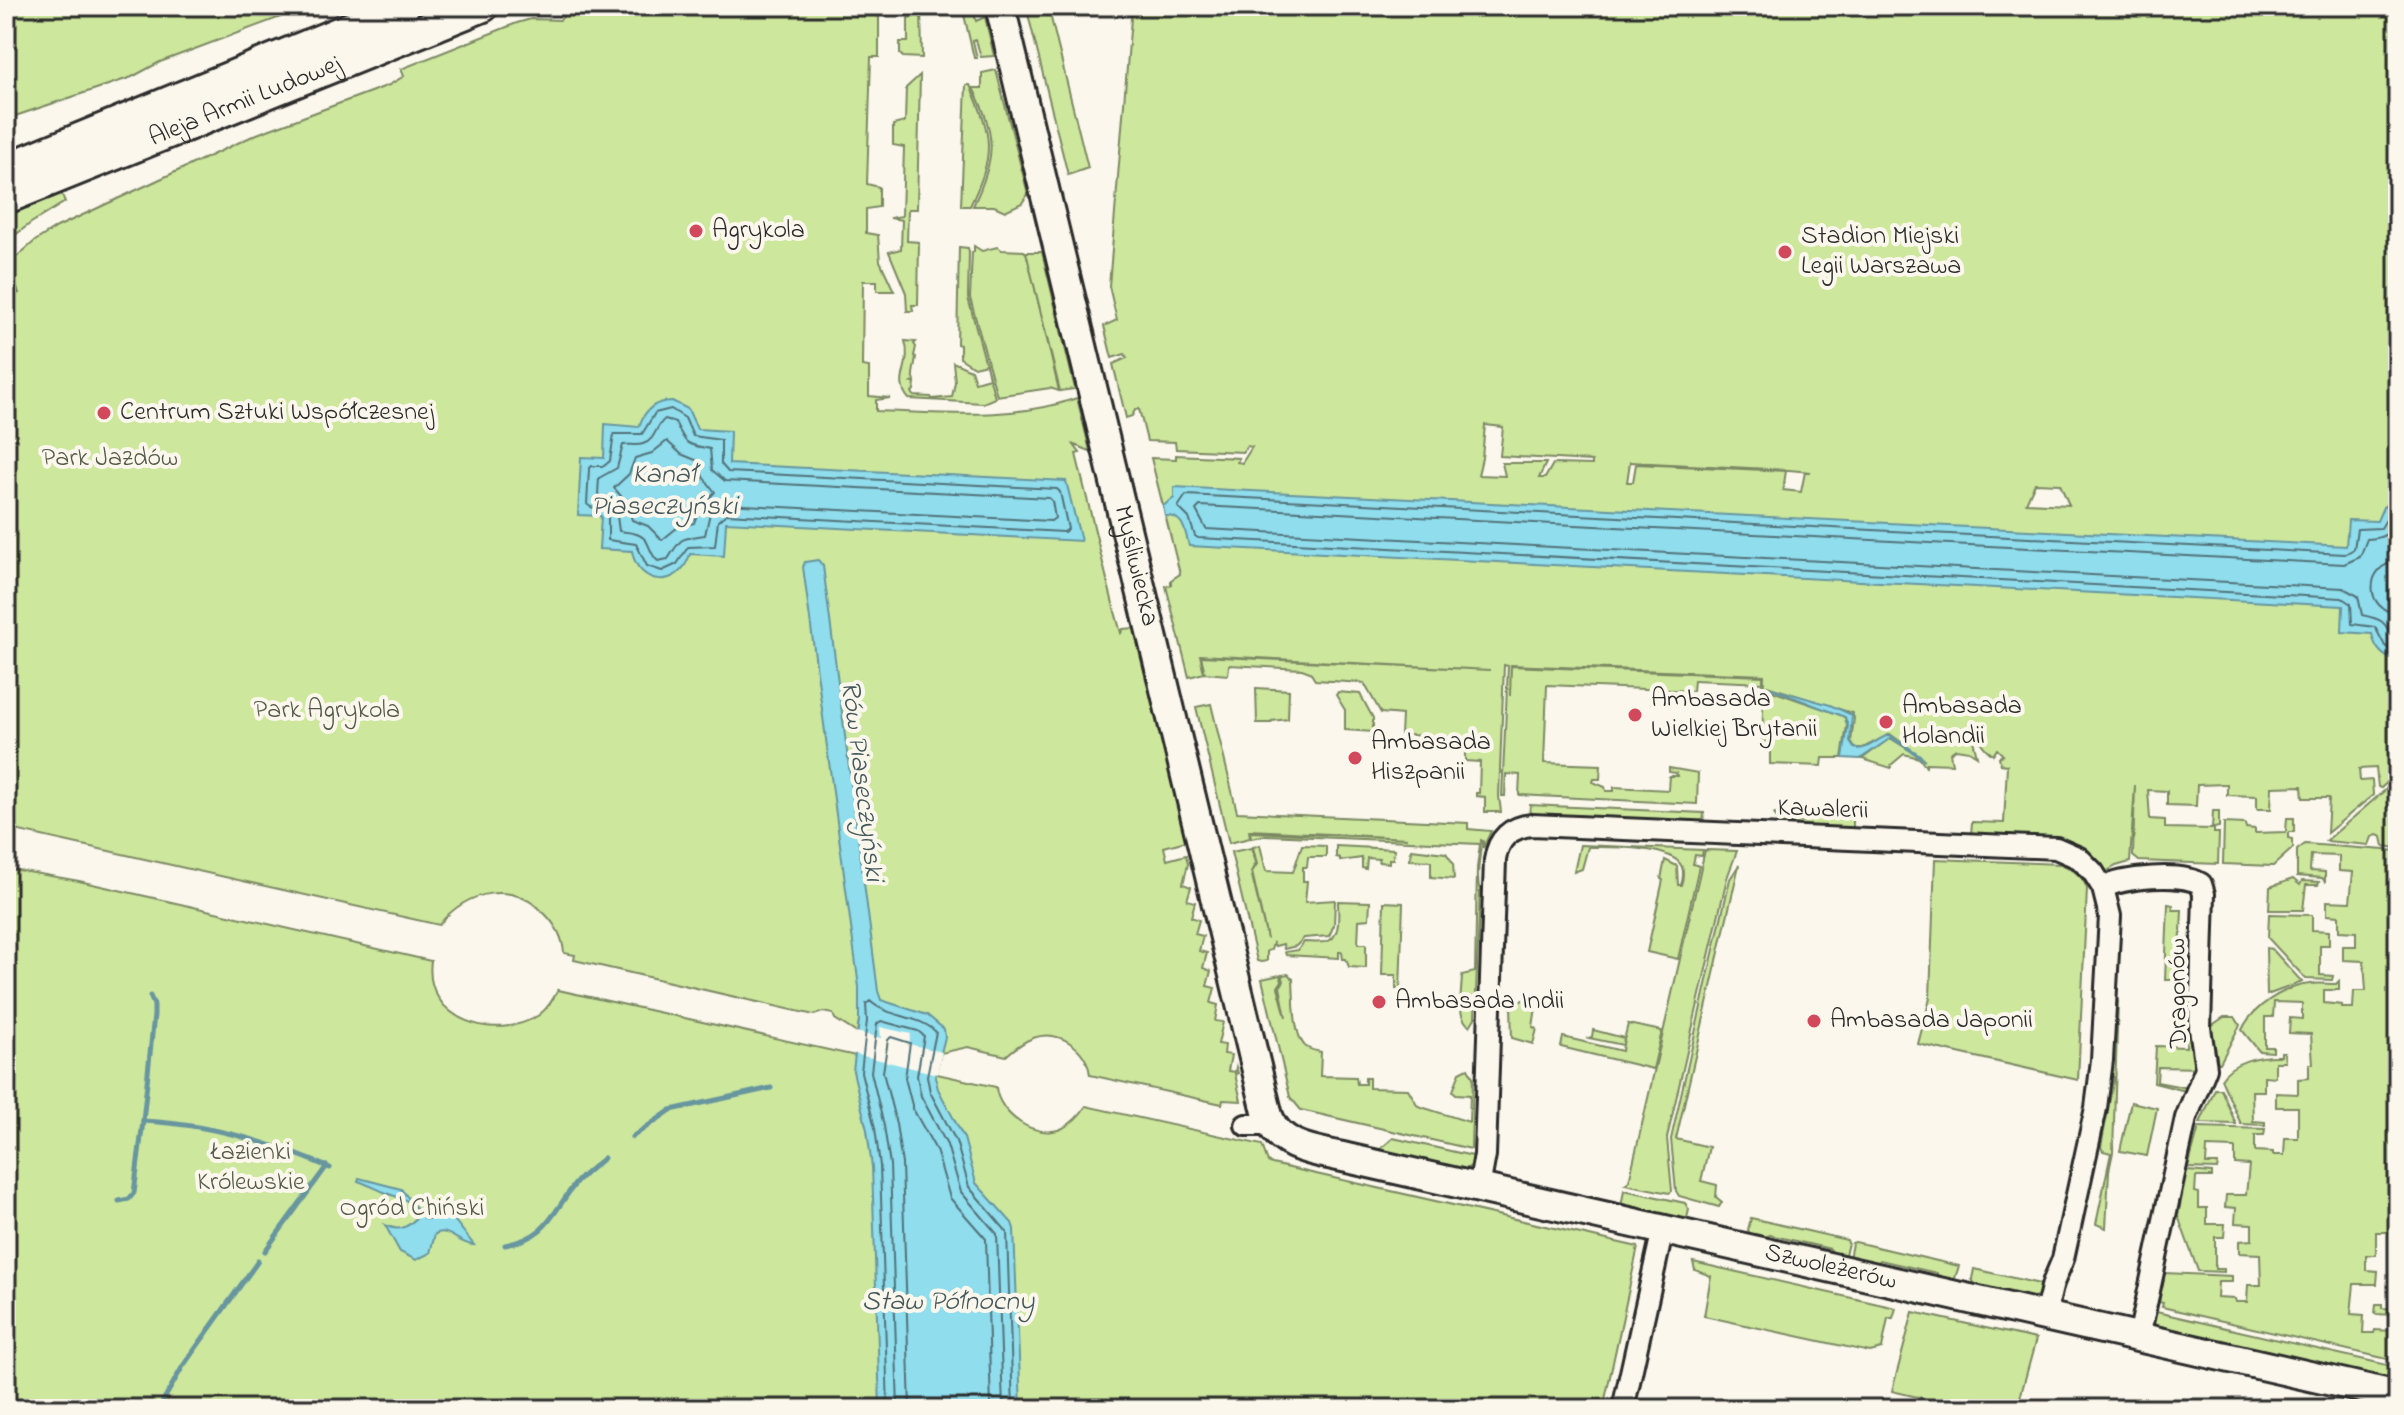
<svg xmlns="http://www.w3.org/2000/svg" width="2404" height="1415" font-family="'Indie Flower',sans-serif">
  <rect width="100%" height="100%" fill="#fbf7ec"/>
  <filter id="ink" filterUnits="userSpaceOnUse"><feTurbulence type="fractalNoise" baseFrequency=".0125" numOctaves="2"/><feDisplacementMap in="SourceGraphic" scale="16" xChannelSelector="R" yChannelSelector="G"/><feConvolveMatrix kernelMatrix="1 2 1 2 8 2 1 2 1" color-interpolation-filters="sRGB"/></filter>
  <g filter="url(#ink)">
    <g fill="#cde79d" stroke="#7c8964" stroke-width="2" fill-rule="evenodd">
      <polygon points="6,6 310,6 160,62 132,77 6,119"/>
      <path d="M573 6H877V16L879 17V57H871L867 184 879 187V207L866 209V233L878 235 880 261 894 291H877V281H863L862 366 869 367V396L890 398 876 400V411C943 413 1012 421 1077 398L1090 451 1074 445 1080 453 1076 454 1114 608 1121 633 1123 629 1135 628 1186 841 1164 847 1167 860 1186 855 1188 864 1183 884 1191 887 1187 900 1195 902 1191 917 1199 920 1195 934 1203 936 1199 951 1207 953 1203 968 1211 971 1207 986 1215 988 1211 1003 1218 1005 1215 1021 1223 1022 1218 1044 1225 1045 1224 1054 1231 1055 1228 1071 1235 1072 1236 1067 1238 1073 1235 1074 1241 1101 1223 1100 1222 1104 1090 1075C1087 1048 1059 1029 1033 1038 1022 1042 1014 1049 1006 1056L968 1047 941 1053 939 1051 944 1038 859 1020 857 1033 835 1019 833 1014 823 1012 814 1015 574 960 575 955 564 953C563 938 556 925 545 914 513 880 466 890 439 925L6 828V297L19 293 15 282 6 284V266L35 241 57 227 257 134 389 85 404 76 401 69 517 23 531 19 560 20Z"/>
      <polygon points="914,6 921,6 922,58 903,57 900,54 900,42 908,42 908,18 914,17"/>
      <polygon points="962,6 972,6 976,21 985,17 994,56 981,57 976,40 973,41 977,58 974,58"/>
      <polygon points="1026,6 1048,6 1088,168 1068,175"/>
      <path d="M1132 6H2398V773L2381 788 2378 787 2376 768 2359 769 2360 781 2372 780 2373 795 2327 833 2329 798H2303L2302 786 2272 787 2271 809H2257V796L2227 795V784L2197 785 2196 806 2167 805V791L2148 790 2150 819 2165 820V828L2212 829 2213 811H2219V827L2214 828V833H2219L2218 864 2139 861 2133 856 2135 785 2130 862 2116 866 2104 873 2098 865 1971 835 1972 822 2004 823 2007 765 2001 764 1999 757 2003 755 1997 749 1993 755C1983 748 1979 741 1976 730L1971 732 1977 756 1969 751 1956 749 1950 753 1952 764 1926 763V766L1919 758 1904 754 1891 765V768L1862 759 1890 738 1925 760 1890 734 1863 748H1855L1851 742 1854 718 1852 713 1767 686 1766 689 1841 715 1845 718 1847 725 1842 758H1823L1822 766 1770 764V735L1762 746 1764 675 1511 665 1510 696 1511 666 1763 676V683L1694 680 1693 691 1547 685 1544 763 1601 765 1600 779H1594L1593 782 1605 787 1606 791H1614V787L1668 790 1669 776H1677L1676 773 1669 772V768L1698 773 1697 804 1519 795 1520 775 1506 774 1505 796H1502L1508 666 1504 665 1499 796 1501 812H1485V797L1476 796V793H1479L1480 762 1465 761V740L1441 736 1401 735 1402 715 1381 713 1364 683 1315 680 1310 672 1302 669 1229 665 1228 675 1205 673 1201 656 1490 670 1200 655 1204 673 1189 677 1166 586 1171 585V580L1180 574 1151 458 1176 459V455L1239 458 1237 462 1242 463 1252 447 1247 446 1243 452 1176 449 1175 442 1147 441 1139 409 1135 410 1132 416 1126 418 1113 364 1127 358 1125 354 1112 358 1104 326 1117 320 1109 286ZM1485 425 1503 427 1500 456 1592 461V465L1553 464 1545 478H1539L1546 463H1502L1505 476 1478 475 1482 458ZM1630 462 1789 470 1811 472H1805L1801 492 1783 490 1786 471 1636 464 1633 482H1627ZM2035 483 2060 484 2069 505 2026 503Z"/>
      <path d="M996 70 1028 194 1022 203 1005 211 994 206H973C995 160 998 136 973 88H982V73Z"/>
      <polygon points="920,75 917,209 908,209 907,241 919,242 918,305 912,305 913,311 907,311 906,293 889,252 901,249 902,220 890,218 902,216 904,147 893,145 893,125 905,122 906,88"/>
      <path d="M966 85H970C993 137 995 154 970 206H961Z"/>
      <polygon points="61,192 65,202 31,223 6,242 6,215"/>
      <polygon points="974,246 982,251 997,247 1002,250 1024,251 1027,254 1059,391 1050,388 997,396 970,298 972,252 974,252"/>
      <path d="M959 247 968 248 969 252 968 298 995 398 983 403 909 399C892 380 913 366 905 341L916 342 914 344 916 347 914 356 916 357 913 374 915 381 912 383H915L914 390 912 392 914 396 931 397 932 399 952 397 955 382 953 362 971 370 975 382 989 378 986 364 974 367 960 358V345L957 344Z"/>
      <polygon points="1026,252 1042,252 1075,389 1060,391"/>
      <polygon points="1256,688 1289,690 1288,719 1272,721 1271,723 1257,723"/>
      <polygon points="1338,692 1360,694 1373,718 1373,732 1345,730 1345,710 1336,695"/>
      <path d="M1211 704 1237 812 1468 823V829L1491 831 1483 848V841L1481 840C1481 857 1475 875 1480 891L1475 1018 1470 1026C1455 1017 1462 991 1462 975L1475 972 1477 868 1480 844 1266 835 1251 838 1250 832 1408 838 1249 830 1250 838 1229 843 1196 707Z"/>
      <polygon points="2398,779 2398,848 2384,846 2382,837 2377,835 2372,837 2369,845 2326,841"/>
      <polygon points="1530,805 1704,813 1703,824 1529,818"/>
      <polygon points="1774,814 1803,816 1803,819 1791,817 1791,823 1806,821 1806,816 1853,818 1853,830 1783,826"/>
      <polygon points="2287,818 2294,818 2294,832 2289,832 2289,838 2293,839 2293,848 2273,866 2223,864 2224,823 2245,824 2246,828 2255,829 2255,833 2286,832"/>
      <path d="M2305 844 2398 851V1220L2396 1223 2398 1224V1232H2376V1255H2366V1270L2378 1271 2377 1284H2354L2351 1314 2364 1315 2363 1333H2374L2375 1330 2393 1331 2394 1315 2375 1314 2376 1304H2382V1308L2398 1309 2396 1361 2162 1307 2163 1303 2159 1302 2165 1273 2232 1276V1282H2218L2217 1298 2235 1299 2236 1302H2247L2248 1285H2261L2260 1254 2239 1253V1241L2252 1240V1224L2235 1223 2236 1208 2225 1207 2226 1195H2246L2249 1165 2235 1164V1148L2207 1147 2206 1164H2218L2217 1169 2188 1168 2199 1127 2265 1129 2264 1135H2255V1151L2273 1152V1155H2284L2285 1138H2298V1107H2276V1093L2298 1094V1079L2309 1078V1064H2313L2311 1034 2289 1033 2290 1018 2302 1019V1003L2274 1002 2273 1017H2265V1047H2273V1052L2259 1051 2242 1030C2252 1007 2285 986 2310 984 2318 983 2327 984 2336 984L2339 981V990H2324V1003L2342 1005V1008H2353L2354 991H2366L2364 961 2343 960V946H2356V932L2339 931V916L2327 915V901L2350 902 2353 872 2339 871V856L2311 855 2310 871 2325 872V881L2322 878 2297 876V850Z"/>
      <polygon points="1260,845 1266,871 1293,872 1302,845 1326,846 1326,857 1308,857 1307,867 1303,867 1303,881 1307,881 1305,902 1335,900 1334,925 1329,936 1304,938 1296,946 1284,949 1283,944 1275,946 1273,943 1271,950 1267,951 1267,961 1261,962 1257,961 1231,852 1252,848 1256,863 1251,872 1267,939 1252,872 1257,864 1253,847"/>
      <path d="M1580 845 1703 850 1702 856 1695 855 1693 864 1699 866 1678 959 1647 952 1663 880 1661 879 1665 860 1677 866 1678 885H1681C1683 879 1684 873 1682 867 1673 845 1607 847 1588 847L1582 869 1574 872Z"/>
      <polygon points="1336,846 1394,849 1393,859 1389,859 1389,863 1379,862 1379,859 1367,858 1366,869 1362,868 1362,858 1340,861 1340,858 1336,857"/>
      <polygon points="1411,849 1446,853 1453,863 1454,879 1431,877 1431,861 1410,860"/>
      <polygon points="1705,850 1737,851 1727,878 1667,1138 1672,1191 1669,1193 1625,1184 1629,1181"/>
      <path d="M1935 859 2060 864C2072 868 2084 877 2087 889L2078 1080 1918 1044 1930 998Z"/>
      <polygon points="1739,865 1676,1139 1709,1147 1701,1181 1717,1185 1716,1197 1722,1202 1719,1207 1679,1196 1676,1191 1671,1139 1730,879"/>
      <path d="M6 868 79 881 431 961C423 1020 496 1043 539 1015 548 1008 553 999 558 990L996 1087C998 1114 1036 1141 1063 1128 1072 1123 1080 1115 1086 1106L1262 1145 1268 1162 1272 1164 1638 1247 1603 1409H6Z"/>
      <polygon points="2293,879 2300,885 2302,881 2319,882 2318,885 2306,885 2303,910 2269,910 2270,887"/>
      <path d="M1338 901 1370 902 1369 919 1359 920 1358 944H1366V968L1349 967 1346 959H1343L1342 952H1339V958L1286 955 1285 952 1298 950 1304 942C1311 942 1318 943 1325 942 1342 939 1338 913 1338 901Z"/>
      <polygon points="1384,902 1403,903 1400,990 1396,989 1396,975 1382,975"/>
      <polygon points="2168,904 2173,905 2173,910 2182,910 2179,976 2193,982 2188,987 2180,979 2165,979"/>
      <polygon points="2269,914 2312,915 2312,930 2329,931 2329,945 2320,945 2320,975 2333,976 2332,980 2306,979 2268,938"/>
      <polygon points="2266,948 2272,949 2302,982 2267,995"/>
      <path d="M1288 974 1293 979C1294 996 1293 1032 1304 1045 1308 1050 1317 1051 1321 1052L1320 1076 1356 1077 1357 1084H1365V1078H1369V1088L1408 1089 1418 1106 1469 1122 1470 1095 1456 1094 1453 1091 1460 1072 1468 1068 1473 1077 1471 1149 1301 1110 1290 1097 1262 979 1280 975 1282 981 1278 987 1286 1017 1280 987 1284 981 1282 975Z"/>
      <polygon points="1538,994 1533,1027 1537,1029 1533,1044 1512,1038 1511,1005"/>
      <polygon points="2118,1001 2113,1152 2109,1171 2106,1228 2096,1224 2111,1153 2103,1151 2101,1147 2114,1077 2109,1076 2115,1002"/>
      <polygon points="2188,1004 2192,1008 2200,1068 2158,1067 2157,1082 2188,1088 2186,1091 2154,1083 2156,1046 2186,1047"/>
      <polygon points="2224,1017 2235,1017 2240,1025 2220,1063 2218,1063 2211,1026"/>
      <polygon points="1628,1024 1662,1031 1653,1069 1561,1047 1563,1037 1622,1051 1623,1045 1589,1038 1592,1037 1593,1030 1624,1038 1623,1044"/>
      <path d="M2281 1052H2284L2285 1062H2275V1077L2264 1076V1091H2252L2253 1121 2265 1122V1125L2241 1124 2221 1079C2232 1061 2260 1055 2281 1056Z"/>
      <polygon points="2215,1089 2221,1089 2236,1124 2200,1123"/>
      <polygon points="2131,1102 2157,1108 2147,1156 2120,1151"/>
      <polygon points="1393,1138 1477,1157 1474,1164 1464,1170 1377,1152"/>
      <polygon points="2187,1171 2212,1173 2212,1177 2196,1177 2195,1192 2199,1193 2199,1208 2207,1208 2207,1224 2225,1224 2224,1237 2215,1237 2215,1269 2224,1269 2224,1272 2198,1271 2178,1216"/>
      <polygon points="1624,1190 1685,1203 1689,1210 1686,1222 1621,1207"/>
      <polygon points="1751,1218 1847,1240 1848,1243 1844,1259 1835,1256 1830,1249 1770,1235 1760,1239 1751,1237 1748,1230"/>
      <polygon points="1855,1242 1959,1266 1955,1278 1949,1282 1938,1278 1937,1273 1880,1260 1876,1265 1849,1259 1852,1243"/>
      <polygon points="1693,1262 1896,1308 1893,1318 1888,1318 1882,1349 1870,1352 1704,1316 1711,1276 1695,1270"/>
      <polygon points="1974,1269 2044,1285 2037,1296 2026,1299 1977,1288 1972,1279"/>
      <path d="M2152 1311 2396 1367C2395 1375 2392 1379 2384 1380L2152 1327Z"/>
      <polygon points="1913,1312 2036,1339 2017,1409 1968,1409 1892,1391"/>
    </g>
    <g fill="#8fdded" stroke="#67969f" stroke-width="2">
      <path d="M672 401 688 409 697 429 730 431 729 464 1066 481 1081 541 726 522 724 556 690 554C680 589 638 587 632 551L599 549 601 516 578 515 581 457 604 458 605 424 639 427C644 410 654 401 672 401Z"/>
      <path d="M1174 487 2346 546 2348 520 2377 521 2383 507 2398 498V580H2394L2389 587 2393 595 2398 596V661C2383 658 2375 649 2372 634L2342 632 2343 606 1189 546C1185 531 1184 515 1165 516L1163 506 1174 498Z"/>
      <polygon points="818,560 823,566 878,991 881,1000 927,1015 944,1029 945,1037 935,1077 938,1089 964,1138 976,1183 1012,1223 1014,1229 1021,1409 880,1409 872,1167 867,1130 853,1071 859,1021 859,987 803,567 805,562"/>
      <path d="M1767 687 1830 705 1852 715 1850 742 1854 748C1869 752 1877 737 1890 735L1920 755 1924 760 1891 738 1860 759 1843 758 1848 726 1845 717Z"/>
      <path d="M359 1178 401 1189 425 1219H436L442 1216 443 1212H448L474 1245C457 1244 449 1227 435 1234L430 1253 416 1260 400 1252 385 1225C398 1232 408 1228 418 1216 408 1195 404 1201 384 1192 375 1188 367 1184 358 1181Z"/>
    </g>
    <polygon fill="#fbf7ec" points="880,1027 911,1034 909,1044 942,1052 937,1074 851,1053 856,1032 881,1038"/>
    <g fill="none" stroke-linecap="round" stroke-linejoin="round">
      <g stroke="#537279" stroke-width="2">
        <path d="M671 409 685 418 693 436 721 440V464L728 472 1057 489 1060 492 1068 529 1064 532 726 514 718 521 715 546 688 547 677 564 662 571 647 566 636 544 608 540V513C602 506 592 511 587 504L589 469 592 466H604L610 461 614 434H642L655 413Z"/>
        <path d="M665 419 675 422C687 446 685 444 710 449L712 470 725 481 1049 498 1052 501 1055 518 1051 521 725 504 710 513 705 535C679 539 682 537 668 559L658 561C648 553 651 540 639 535 633 532 625 532 619 531L616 509 598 494 599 478 617 468 623 445C630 444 637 446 643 444 656 440 655 426 665 419Z"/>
        <polygon points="667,441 681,454 698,461 703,477 715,492 700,507 694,523 678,527 662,540 648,526 632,520 627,503 614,488 629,474 635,458 652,453"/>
        <polyline points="2398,507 2390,513 2381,528 2357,529 2354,549 2345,554 1186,495 1178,507 1189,518 1195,536 1198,538 2342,598 2351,604 2352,624 2375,627 2385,646 2398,653"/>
        <path d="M2398 518C2390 534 2385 538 2367 539L2360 557 2344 564 1200 506 1196 510 1206 529 2343 588 2358 596 2362 615C2381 619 2386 621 2392 639L2398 643"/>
        <path d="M2398 562C2364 563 2364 612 2398 613"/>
        <path d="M888 1409 880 1166 875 1128 861 1072 867 1021 866 1004 870 1001C888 1018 918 1014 936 1032L927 1076 930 1092 956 1141 969 1187 1007 1232 1013 1409"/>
        <polyline points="898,1409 890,1165 884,1126 871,1072 877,1024 881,1021 918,1031 924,1036 917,1076 921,1096 947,1145 961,1192 997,1234 1003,1409"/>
        <polyline points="910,1409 902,1164 896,1124 883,1072 888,1040 891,1037 910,1043 905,1078 913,1109 936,1150 950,1198 986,1239 991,1409"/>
      </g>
      <g stroke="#67969f" stroke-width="5">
        <path d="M150 996 154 1005V1015L143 1121C209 1124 269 1141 330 1168"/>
        <polyline points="632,1137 671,1110 771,1088"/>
        <polyline points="119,1201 129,1199 134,1193 143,1121"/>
        <path d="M505 1245C548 1237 551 1215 575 1184 583 1174 594 1166 604 1158"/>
        <polyline points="265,1251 327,1166"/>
        <polyline points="163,1401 183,1366 258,1261"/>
      </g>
      <defs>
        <g id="street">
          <path d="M2103 888C2123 877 2182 872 2201 884L2204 894 2200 1028 2206 1068 2186 1118 2139 1337"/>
          <polyline points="1246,1125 1271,1125"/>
          <path d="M1479 1188 1485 1155 1495 860C1498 838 1511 827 1532 825L2056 848 2079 858 2093 872 2103 888 2110 916 2102 1060 2096 1108 2063 1259 2053 1283 2045 1316"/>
          <polyline points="1623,1409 1663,1229"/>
        </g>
        <g id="secondary">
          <path id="s1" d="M1000 6 1268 1116C1279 1149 1318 1151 1347 1158L2398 1396"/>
        </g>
        <g id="primary">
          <polyline points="6,169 404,6"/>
          <path id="s2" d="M6 198 483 6"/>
        </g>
      </defs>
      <use href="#street" stroke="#2b2b2b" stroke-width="26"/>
      <use href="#secondary" stroke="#2b2b2b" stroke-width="34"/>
      <use href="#primary" stroke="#2b2b2b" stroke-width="36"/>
      <use href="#street" stroke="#fbf7ec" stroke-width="20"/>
      <use href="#secondary" stroke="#fbf7ec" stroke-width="28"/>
      <use href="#primary" stroke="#fbf7ec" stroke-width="30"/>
    </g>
  </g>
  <g fill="#d1495b" stroke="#fbf7ec" stroke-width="3">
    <circle cx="696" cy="231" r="8"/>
    <circle cx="1785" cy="252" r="8"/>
    <circle cx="104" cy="413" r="8"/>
    <circle cx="1635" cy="715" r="8"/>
    <circle cx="1886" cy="722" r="8"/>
    <circle cx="1355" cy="758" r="8"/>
    <circle cx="1379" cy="1002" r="8"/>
    <circle cx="1814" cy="1021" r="8"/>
  </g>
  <g text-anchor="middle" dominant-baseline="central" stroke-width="8" stroke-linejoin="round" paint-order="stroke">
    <g font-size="26" fill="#2b2b2b" stroke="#fbf7ec">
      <text stroke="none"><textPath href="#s2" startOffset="258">Aleja Armii Ludowej</textPath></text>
      <text stroke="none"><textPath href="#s1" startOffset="576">Myśliwiecka</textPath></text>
      <text transform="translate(1823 810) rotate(2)">Kawalerii</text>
      <text transform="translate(2179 993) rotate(-91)">Dragonów</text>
      <text stroke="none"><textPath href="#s1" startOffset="1732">Szwoleżerów</textPath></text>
    </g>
    <g font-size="26" fill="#2b2b2b" stroke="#fbf7ec" text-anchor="start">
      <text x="712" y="231">Agrykola</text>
      <text x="1801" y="237">Stadion Miejski<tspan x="1801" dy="30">Legii Warszawa</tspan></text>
      <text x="120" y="413">Centrum Sztuki Współczesnej</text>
      <text x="1651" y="700">Ambasada<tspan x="1651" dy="30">Wielkiej Brytanii</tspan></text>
      <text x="1902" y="707">Ambasada<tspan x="1902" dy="30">Holandii</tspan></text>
      <text x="1371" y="743">Ambasada<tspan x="1371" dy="30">Hiszpanii</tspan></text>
      <text x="1395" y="1002">Ambasada Indii</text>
      <text x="1830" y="1021">Ambasada Japonii</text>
    </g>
    <g font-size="26" fill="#545a48" stroke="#fbf7ec">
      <text x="110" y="459">Park Jazdów</text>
      <text x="327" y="711">Park Agrykola</text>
      <text x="251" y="1153">Łazienki<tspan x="251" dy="30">Królewskie</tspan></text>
      <text x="412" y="1209">Ogród Chiński</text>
    </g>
    <g font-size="28" font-style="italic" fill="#44585c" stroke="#fbf7ec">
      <text x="664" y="475">Kanał<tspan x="664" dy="32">Piaseczyński</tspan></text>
      <text transform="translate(861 781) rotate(83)">Rów Piaseczyński</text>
      <text x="948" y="1302">Staw Północny</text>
    </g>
  </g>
  <rect width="2404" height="1415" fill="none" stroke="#fbf7ec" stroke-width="32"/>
  <rect x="16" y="16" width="2372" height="1383" fill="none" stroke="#2b2b2b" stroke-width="3" filter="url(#ink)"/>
</svg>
